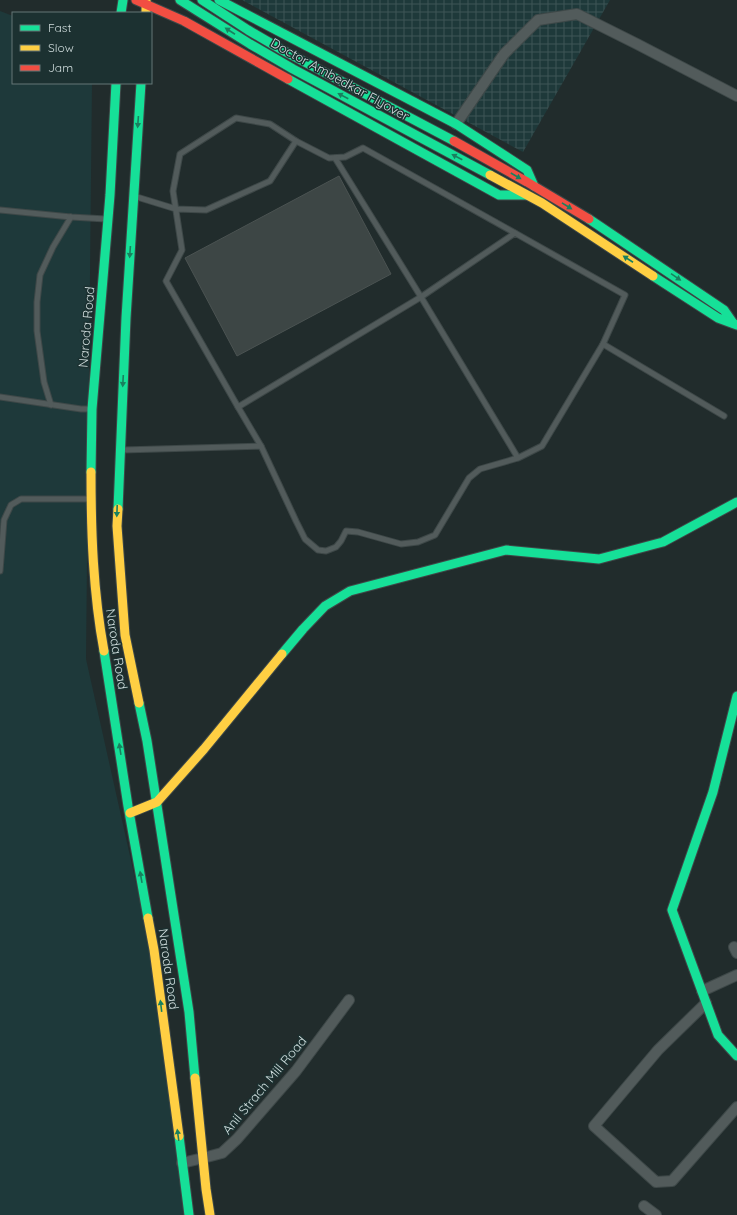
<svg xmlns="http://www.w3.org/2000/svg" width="737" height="1215" font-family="Quicksand,sans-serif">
  <defs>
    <pattern id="industrial-grid" width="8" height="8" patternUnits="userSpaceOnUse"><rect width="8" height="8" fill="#1e393a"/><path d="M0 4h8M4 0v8" fill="none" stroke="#3e5556"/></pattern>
  </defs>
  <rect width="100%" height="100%" fill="#212c2c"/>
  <polygon fill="#1e393a" points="0,11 13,16 13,83 92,83 86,659 172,1044 192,1215 0,1215"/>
  <polygon fill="url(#industrial-grid)" points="242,0 610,0 523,152"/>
  <polygon fill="#3d4645" stroke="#4b5352" points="339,176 391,274 237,356 185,258"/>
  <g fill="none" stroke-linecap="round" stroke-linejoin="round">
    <defs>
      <g id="lane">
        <polyline points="296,141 329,158 345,157 363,148 515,233"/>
        <polyline points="137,197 176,209 206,210 270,181 296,141 270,124 236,118 180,154 173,191 182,250 166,281 238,407"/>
        <polyline points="0,210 71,217 106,219"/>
        <polyline points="603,344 724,416"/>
        <polyline points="0,397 81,409 90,409"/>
        <polyline points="51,405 44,382 37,331 37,302 40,275 53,247 71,217"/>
        <polyline points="261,446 238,407 421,297 335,158"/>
        <polyline points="122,450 261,446 296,521 305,539 318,550 326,551 336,547 341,541 346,531 358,532 401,544 418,542 435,535 469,478 480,469 518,458 542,446 603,344 625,295 515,233 421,297 518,458"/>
        <polyline points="0,571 4,520 11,505 21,499 88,499"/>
      </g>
      <g id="street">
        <polyline points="456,124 504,54 538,20 577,14 637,44 737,96"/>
        <polyline points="734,947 737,953"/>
        <polyline points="702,991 737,975"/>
        <polyline points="706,1003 658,1050 594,1126 656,1182 672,1181 737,1107"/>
        <polyline points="182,1163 203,1158 222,1153 237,1139 296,1071 349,1000"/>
        <polyline points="644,1206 656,1215"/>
      </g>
      <g id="fast">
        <polyline points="180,0 250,44 293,69 490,175"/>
        <polyline points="202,0 248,30 284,51 454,141"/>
        <polyline points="219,0 456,124 527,170 534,186"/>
        <polyline points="121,13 123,0"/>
        <polyline points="288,79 499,195 526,195"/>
        <polyline points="589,219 724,310 733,323"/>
        <polyline points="653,276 718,318 737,325"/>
        <polyline points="91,472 92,409 110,195 116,83"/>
        <polyline points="118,509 126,318 141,83"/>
        <polyline points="104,651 128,806 148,918"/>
        <polyline points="282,654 303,629 325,606 350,591 506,550 599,559 663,542 737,502"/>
        <polyline points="737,696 713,792 672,910 718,1035 737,1056"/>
        <polyline points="139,703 147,741 189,1012 195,1078"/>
        <polyline points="179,1136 189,1215"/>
      </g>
      <g id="slow">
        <polyline points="146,0 146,13"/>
        <polyline points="490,175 542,203 653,276"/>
        <path d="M91 472C91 532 93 592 104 651"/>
        <polyline points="118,509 117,526 125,635 139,703"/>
        <polyline points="130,813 157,802 204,749 282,654"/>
        <polyline points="148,918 154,950 179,1136"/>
        <polyline points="195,1078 206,1189 210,1215"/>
      </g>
      <g id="jam">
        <polyline points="136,0 184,21 288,79"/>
        <polyline points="454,141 527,182 589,219"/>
      </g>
    </defs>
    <use href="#lane" stroke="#3e4848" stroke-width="7"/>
    <use href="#street" stroke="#3e4848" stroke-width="12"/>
    <use href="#fast" stroke="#3e4848" stroke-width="11"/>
    <use href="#slow" stroke="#3e4848" stroke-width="11"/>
    <use href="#jam" stroke="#3e4848" stroke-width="11"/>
    <use href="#lane" stroke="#525b5b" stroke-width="5"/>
    <use href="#street" stroke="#525b5b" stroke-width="10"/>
    <use href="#fast" stroke="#16e098" stroke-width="9"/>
    <use href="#slow" stroke="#ffcf43" stroke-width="9"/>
    <use href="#jam" stroke="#f24e42" stroke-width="9"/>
  </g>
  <defs><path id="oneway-solid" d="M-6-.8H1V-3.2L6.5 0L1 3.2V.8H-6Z"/></defs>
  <g fill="#19805f">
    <use href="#oneway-solid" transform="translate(230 31) rotate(-147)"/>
    <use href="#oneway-solid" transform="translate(343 96) rotate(-152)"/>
    <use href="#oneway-solid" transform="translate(138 122) rotate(94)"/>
    <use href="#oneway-solid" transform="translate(457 157) rotate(-152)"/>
    <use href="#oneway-solid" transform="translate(516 176) rotate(30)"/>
    <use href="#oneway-solid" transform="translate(567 206) rotate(32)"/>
    <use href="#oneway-solid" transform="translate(130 252) rotate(94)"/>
    <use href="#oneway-solid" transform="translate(628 259) rotate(-147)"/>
    <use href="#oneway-solid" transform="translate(676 277) rotate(34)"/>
    <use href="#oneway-solid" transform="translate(123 381) rotate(93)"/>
    <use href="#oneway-solid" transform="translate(117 511) rotate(92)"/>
    <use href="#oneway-solid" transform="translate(120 749) rotate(-99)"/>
    <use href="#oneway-solid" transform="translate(141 877) rotate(-100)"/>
    <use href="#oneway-solid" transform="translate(161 1006) rotate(-97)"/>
    <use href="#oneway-solid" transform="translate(178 1135) rotate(-98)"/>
  </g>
  <g text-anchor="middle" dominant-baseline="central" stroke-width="3" stroke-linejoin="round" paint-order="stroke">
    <g font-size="13" fill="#d0dddd" stroke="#1c3131">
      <text transform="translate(340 79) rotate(29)">Doctor Ambedkar Flyover</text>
      <text transform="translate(86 327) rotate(-85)">Naroda Road</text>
      <text transform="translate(117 649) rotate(81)">Naroda Road</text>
      <text transform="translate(169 969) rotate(82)">Naroda Road</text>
      <text transform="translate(264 1085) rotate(-50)">Anil Strach Mill Road</text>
    </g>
  </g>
  <rect x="12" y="12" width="140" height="72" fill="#1c3131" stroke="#647676"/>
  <rect x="20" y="25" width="20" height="6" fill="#16e098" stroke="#647676"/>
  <text x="48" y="32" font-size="12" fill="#d0dddd">Fast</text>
  <rect x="20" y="45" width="20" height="6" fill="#ffcf43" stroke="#647676"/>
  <text x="48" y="52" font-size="12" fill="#d0dddd">Slow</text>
  <rect x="20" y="65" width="20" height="6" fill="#f24e42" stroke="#647676"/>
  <text x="48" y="72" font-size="12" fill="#d0dddd">Jam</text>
</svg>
